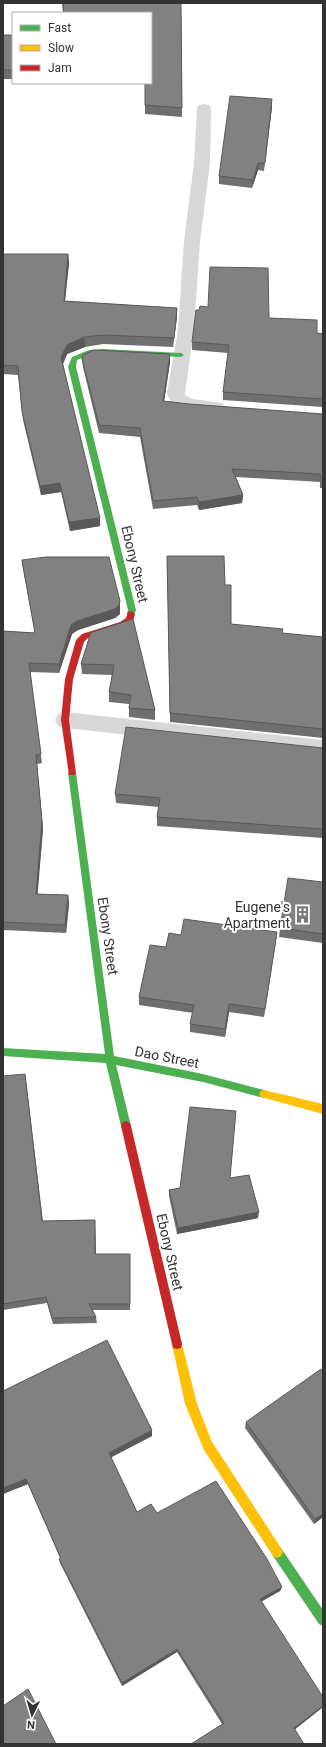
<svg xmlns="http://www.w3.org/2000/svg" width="326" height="1747" font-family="Roboto,sans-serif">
  <rect width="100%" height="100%" fill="#fff"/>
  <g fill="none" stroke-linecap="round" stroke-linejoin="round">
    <g fill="#d7d7d7" fill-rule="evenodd">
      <path d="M204 104 209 105 211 108 210 163 200 241 194 330 185 393V395L193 399 222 403 225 407 222 411C207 415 171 412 167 393L178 330 184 241 194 163 197 108 199 105Z"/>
      <polygon points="65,712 323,740 323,756 65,728 58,726 55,720 58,714"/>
    </g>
    <g fill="#4caf50" fill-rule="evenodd">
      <polygon points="103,349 181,353 184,355 181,357 103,353 92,354 77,360 76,367 136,610 134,616 131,617 127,614 128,610 68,367 72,357 89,350"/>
      <polygon points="72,770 76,773 114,1056 203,1074 264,1090 267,1091 269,1094 267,1097 264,1098 203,1082 116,1065 131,1126 130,1129 126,1131 122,1129 121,1126 106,1063 3,1056 3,1048 105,1054 68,773"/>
      <polygon points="277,1546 281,1548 323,1610 323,1626 319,1624 273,1556 271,1552 273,1548"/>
    </g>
    <g fill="#ffc107" fill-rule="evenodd">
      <polygon points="264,1090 323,1104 323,1114 261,1097 259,1094 261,1091"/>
      <polygon points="177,1339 181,1340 197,1404 212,1442 281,1548 283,1552 281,1556 277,1558 273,1556 204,1450 185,1404 172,1344 173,1340"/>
    </g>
    <g fill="#c62828" fill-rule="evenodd">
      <polygon points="131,611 135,614 133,621 126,626 88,638 84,642 73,679 69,720 76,773 75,775 69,775 61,720 65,679 76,640 82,634 120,622 126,618 128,612"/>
      <polygon points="126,1121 130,1123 131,1126 182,1344 181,1348 177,1349 173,1348 172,1344 121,1126 122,1123"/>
    </g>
  </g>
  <g fill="#6f6f6f">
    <polygon points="62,3 181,3 182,117 145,114 145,83 151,13 63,13"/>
    <rect x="3" y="35" width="10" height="44"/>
    <polygon points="272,107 264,171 258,170 252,188 219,184 219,176"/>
    <polygon points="3,254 68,254 69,263 65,301 177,308 177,317 173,347 103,344 85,347 67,354 63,364 100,526 70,531 61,492 41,495 23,420 18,375 3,374"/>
    <polygon points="269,318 317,333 323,334 323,407 223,400 223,392 228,353 192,350 192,342"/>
    <polygon points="170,354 170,362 164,401 189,404 323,414 323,488 320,488 320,482 236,477 243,495 242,503 199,510 197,505 153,509 140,437 99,433 83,367 82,359"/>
    <polygon points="167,556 225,585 231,624 283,633 323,637 323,738 170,722"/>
    <polygon points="22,560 120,601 120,614 115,618 78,630 72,634 59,673 30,672 42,763 37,764 43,829 37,894 68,895 69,904 66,933 3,930 3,631 35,633 23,569"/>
    <polygon points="133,619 155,710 155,720 129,717 129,704 109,702 109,692 113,675 82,674 81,664"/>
    <polygon points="323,748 323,838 157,826 157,817 159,807 116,803 115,794"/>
    <polygon points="323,882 323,943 279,937 280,928"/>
    <polygon points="277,932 264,1017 229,1012 225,1037 190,1032 190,1024 193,1013 139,1005 139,997 166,947 181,935"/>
    <polygon points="3,1076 26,1081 43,1221 95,1220 96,1254 130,1254 130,1310 93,1310 96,1317 97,1323 53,1324 47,1303 3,1310"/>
    <polygon points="230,1178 258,1218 177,1234 169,1196 169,1190"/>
    <polygon points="3,1391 152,1436 111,1457 137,1512 157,1513 282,1587 280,1591 261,1601 323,1707 295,1729 222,1724 177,1652 122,1686 60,1563 59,1559 60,1558 28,1484 3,1494"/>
    <polygon points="246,1422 323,1517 314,1524 245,1428"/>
  </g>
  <g fill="#5a5a5a">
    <polygon points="272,99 272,107 264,171 265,163"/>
    <polygon points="258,163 258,170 252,188 253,180"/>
    <polygon points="68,254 69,263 64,310 64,301"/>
    <polygon points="177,308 177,317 173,347 174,338"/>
    <polygon points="84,337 85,347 67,354 62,366 61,357 67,345"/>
    <polygon points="170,354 170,362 163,409 163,401"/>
    <polygon points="60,483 61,492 41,495 40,486"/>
    <polygon points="243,495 242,503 199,510 199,502"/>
    <polygon points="100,518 100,526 70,531 69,522"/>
    <polygon points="120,601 120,614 115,618 78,630 72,634 59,673 59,664 71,625 77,621"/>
    <polygon points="36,755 43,829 37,902 36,894"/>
    <polygon points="68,895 69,904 66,933 65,925"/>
    <polygon points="277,932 276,941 264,1017 265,1009"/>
    <polygon points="229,1004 229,1012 225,1037 225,1029"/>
    <polygon points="25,1074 26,1081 43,1228 42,1221"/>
    <polygon points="259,1212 258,1218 177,1234 178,1228"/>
    <polygon points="95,1220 95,1227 96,1261 95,1254"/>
    <polygon points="152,1430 152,1436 110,1458 109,1453"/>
    <polygon points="26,1479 28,1484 3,1494 3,1488"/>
    <polygon points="323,1514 323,1517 314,1524 315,1519"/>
    <polygon points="282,1587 280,1591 259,1603 260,1599"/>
    <polygon points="177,1649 177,1652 122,1686 122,1683"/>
    <polygon points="323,1706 323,1707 293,1731 294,1728"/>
  </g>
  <g fill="#818181" stroke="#5a5a5a">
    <polygon points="63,3 181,3 182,108 145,105 145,83 151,83 151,13 64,13"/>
    <rect x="3" y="35" width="10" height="35"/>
    <polygon points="230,96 272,99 265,163 258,163 253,180 219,176"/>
    <polygon points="3,254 68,254 64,301 177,308 174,338 103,335 84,337 67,345 61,357 100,518 69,522 60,483 40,486 22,411 18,366 3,365"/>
    <polygon points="210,267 268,268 269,318 317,320 317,333 323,334 323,399 223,392 229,345 192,342 196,310 199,310 200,306 208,307"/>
    <polygon points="94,350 170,354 163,401 189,404 323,414 323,480 321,479 320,474 232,469 243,495 199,502 197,497 153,501 140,428 99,425 82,359 83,355"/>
    <polygon points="167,556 224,556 225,585 231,585 231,624 283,629 282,633 323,637 323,729 170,713"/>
    <polygon points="46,557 109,557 120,601 119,605 115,609 77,621 71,625 59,664 29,663 41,754 36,755 42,821 36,894 68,895 65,925 3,922 3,631 35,633 22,560"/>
    <polygon points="133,619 155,710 129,708 131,695 109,692 114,665 81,664 90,635 92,632"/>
    <polygon points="126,727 323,748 323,829 157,817 160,798 115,794"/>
    <polygon points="288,878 323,882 323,934 280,928"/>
    <polygon points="184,919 277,932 265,1009 229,1004 225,1029 190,1024 194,1005 139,997 150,945 166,947 169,933 181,935"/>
    <polygon points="25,1074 42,1221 95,1220 95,1254 130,1254 130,1304 89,1304 96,1317 52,1318 46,1297 3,1304 3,1076"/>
    <polygon points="190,1107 236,1111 230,1178 249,1175 259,1212 178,1228 169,1190 180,1188"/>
    <polygon points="107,1340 152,1430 109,1453 137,1512 151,1504 157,1513 216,1481 267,1559 282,1587 260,1599 323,1697 323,1706 294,1728 304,1744 191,1744 224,1723 177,1649 122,1683 59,1559 61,1558 26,1479 3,1488 3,1391"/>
    <polygon points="321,1369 323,1372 323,1514 315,1519 246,1422"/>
    <polygon points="28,1689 56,1744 3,1744 3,1706"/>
  </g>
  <defs>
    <symbol id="building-bare" viewBox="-9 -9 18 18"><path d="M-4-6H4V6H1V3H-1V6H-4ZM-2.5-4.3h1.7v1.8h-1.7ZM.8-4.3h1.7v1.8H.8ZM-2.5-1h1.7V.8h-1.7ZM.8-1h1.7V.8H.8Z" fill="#7a7a7a" stroke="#fff" stroke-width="2.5" paint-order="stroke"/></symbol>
  </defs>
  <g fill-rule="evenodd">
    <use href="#building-bare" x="290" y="902" width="25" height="25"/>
  </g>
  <g text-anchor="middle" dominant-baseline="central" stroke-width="4" stroke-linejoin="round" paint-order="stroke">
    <g font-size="14" fill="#333" stroke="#fff">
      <text transform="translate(135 564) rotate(77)">Ebony Street</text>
      <text transform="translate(108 936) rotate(82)">Ebony Street</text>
      <text transform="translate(167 1057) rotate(11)">Dao Street</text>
      <text transform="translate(170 1252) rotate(77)">Ebony Street</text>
    </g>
    <g font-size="14" fill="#333" stroke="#fff" text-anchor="end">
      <text x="290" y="907">Eugene's<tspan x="290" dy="16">Apartment</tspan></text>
    </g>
  </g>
  <rect width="326" height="1747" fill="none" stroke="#333333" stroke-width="8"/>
  <rect x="12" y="12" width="140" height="72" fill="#ffffff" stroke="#adadad"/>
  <rect x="20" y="25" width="20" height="6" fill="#4caf50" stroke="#adadad"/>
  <text x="48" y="32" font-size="12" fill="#333333">Fast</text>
  <rect x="20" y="45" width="20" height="6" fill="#ffc107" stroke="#adadad"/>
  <text x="48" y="52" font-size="12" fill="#333333">Slow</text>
  <rect x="20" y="65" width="20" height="6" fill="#c62828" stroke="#adadad"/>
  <text x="48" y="72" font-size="12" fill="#333333">Jam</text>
  <g transform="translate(32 1715) rotate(185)" stroke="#ffffff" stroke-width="3" paint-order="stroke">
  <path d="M0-3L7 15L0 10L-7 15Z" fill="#333333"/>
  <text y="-6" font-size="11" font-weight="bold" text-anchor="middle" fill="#333333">N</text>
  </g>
</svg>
